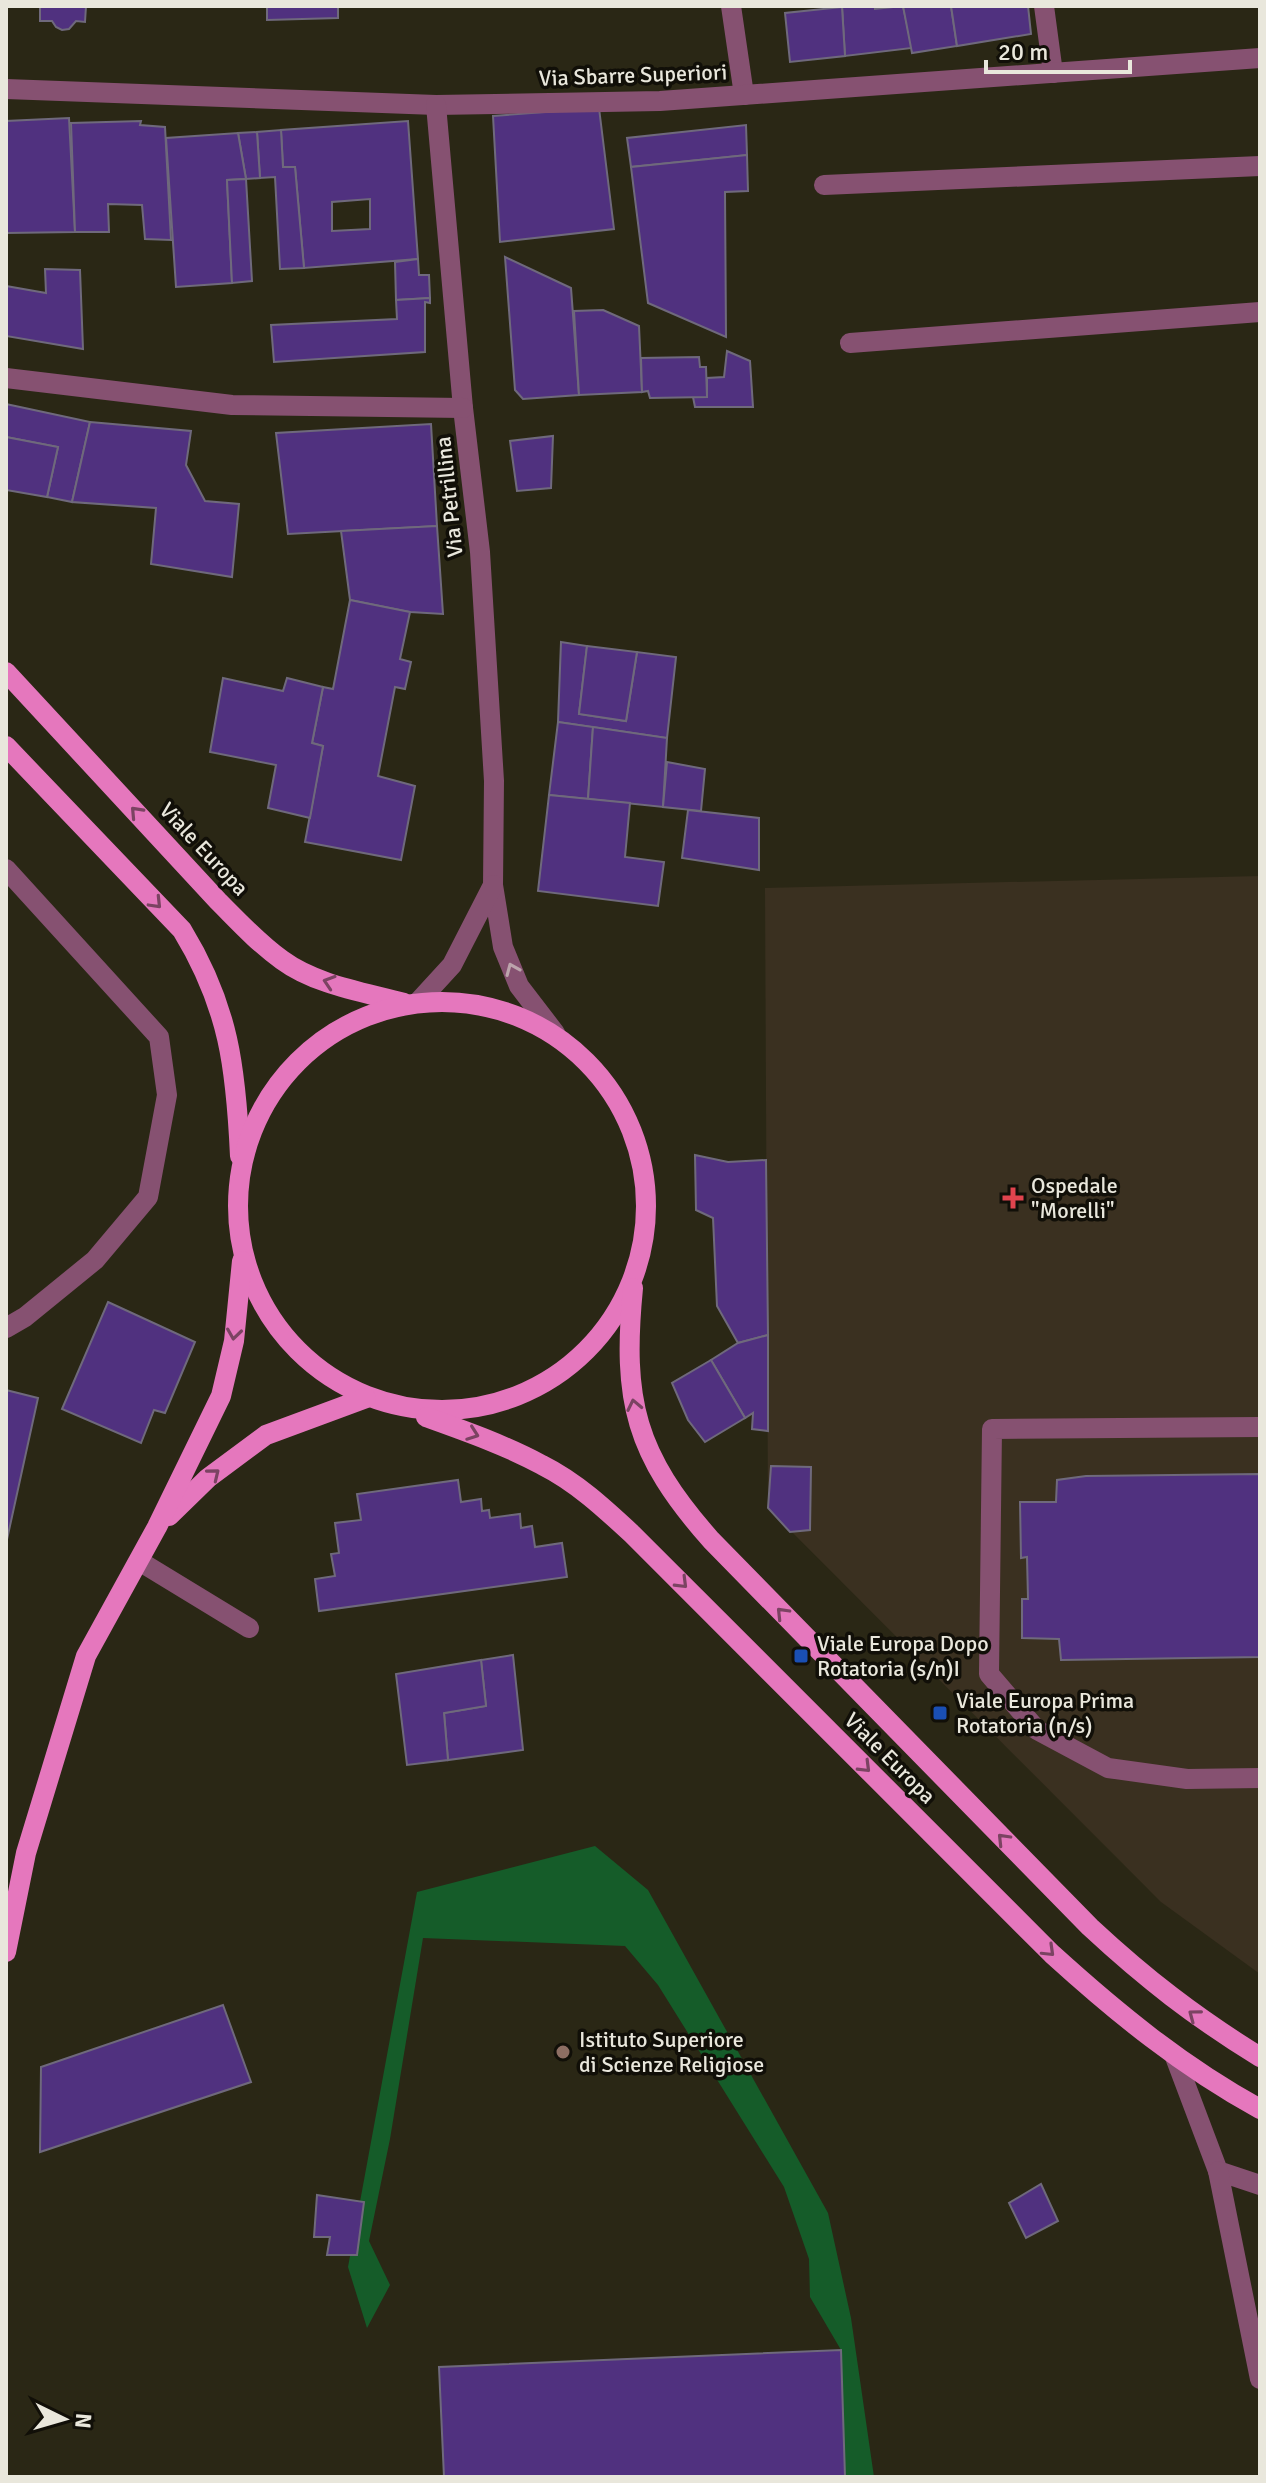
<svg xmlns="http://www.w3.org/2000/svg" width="1266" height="2483" font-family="Signika,sans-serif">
  <rect width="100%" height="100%" fill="#2a2715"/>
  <polygon fill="#3a3020" points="1260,876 1260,1974 1161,1902 768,1508 765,888"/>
  <polygon fill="#155c29" points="595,1846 648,1890 828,2213 851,2318 874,2477 845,2477 841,2350 810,2297 809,2259 784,2187 658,1985 625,1946 423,1938 390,2139 369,2241 390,2285 367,2328 348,2267 417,1892"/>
  <g fill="#50317f" stroke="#6f697c" stroke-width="2" fill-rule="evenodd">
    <polygon points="40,6 86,6 85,22 76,21 69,29 62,30 56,27 52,21 40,21"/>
    <polygon points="267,6 338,6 338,18 267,20"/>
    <polygon points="875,6 875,9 903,6 912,48 845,56 842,6"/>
    <polygon points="903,6 951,6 957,46 912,53"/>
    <polygon points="951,6 1028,6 1031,34 957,46"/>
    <polygon points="842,7 845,56 790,62 785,13"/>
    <polygon points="599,108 614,229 500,242 493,116"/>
    <polygon points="69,118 75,232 6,233 6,121"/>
    <polygon points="141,121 140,125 165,127 171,240 145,239 142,205 108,204 109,232 75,232 71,123"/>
    <path d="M408 121 418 259 304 268 295 167H283L281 130ZM370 199V229L332 231V202Z"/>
    <polygon points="746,125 747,155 631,167 627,138"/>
    <polygon points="281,130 283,167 295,167 304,268 280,269 275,177 260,178 257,132"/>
    <polygon points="257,132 260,178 246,179 238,133"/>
    <polygon points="238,133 246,179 227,180 232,283 176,287 166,138"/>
    <polygon points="747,155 748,191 725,192 726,337 648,303 631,167"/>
    <polygon points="246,179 252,281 232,283 227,180"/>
    <polygon points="505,257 571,288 579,395 523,399 515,390"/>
    <polygon points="418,259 419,275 429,275 430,298 396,300 395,262"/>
    <polygon points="45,269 80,270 83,349 6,336 6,286 46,293"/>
    <polygon points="430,298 430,303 425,302 425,352 274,362 271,325 397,319 396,300"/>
    <polygon points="603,310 639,326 642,392 579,395 574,311"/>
    <polygon points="727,351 750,361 753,407 695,407 693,397 707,397 707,378 724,377"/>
    <polygon points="699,357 700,367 706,367 707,397 650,398 648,391 642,392 641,358"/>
    <polygon points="6,404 90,422 72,502 47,497 58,447 6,437"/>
    <polygon points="90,422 191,431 186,465 205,501 239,504 232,577 151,564 156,508 72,502"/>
    <polygon points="431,424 437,526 288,534 276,433"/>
    <polygon points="553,436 551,488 517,491 510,441"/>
    <polygon points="6,437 58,447 47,497 6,490"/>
    <polygon points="437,526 443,614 410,612 350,600 341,531"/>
    <polygon points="350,600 410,612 400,659 411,662 405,689 395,687 378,776 415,786 401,860 305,842 323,746 312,743 323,687 333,689"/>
    <polygon points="561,642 587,646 579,714 626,721 637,652 676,657 667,738 558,722"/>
    <polygon points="587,646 637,652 626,721 579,714"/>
    <polygon points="223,678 283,691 287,678 323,687 312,743 323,746 310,818 268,808 276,765 210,752"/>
    <polygon points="558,722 593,727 588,799 549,795"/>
    <polygon points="593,727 667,738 663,807 588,799"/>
    <polygon points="667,762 705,769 701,811 663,807"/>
    <polygon points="549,795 630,803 625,857 664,862 658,906 538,891"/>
    <polygon points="688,810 759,818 759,870 682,858"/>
    <polygon points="695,1155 728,1162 766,1160 768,1335 738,1343 717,1306 713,1218 696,1210"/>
    <polygon points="108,1302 195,1342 165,1413 154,1410 141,1443 62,1409"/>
    <polygon points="768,1335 768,1431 752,1429 753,1413 745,1418 711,1360 738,1343"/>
    <polygon points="711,1360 745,1418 705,1442 688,1420 672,1383"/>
    <polygon points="6,1390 38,1398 6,1544"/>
    <polygon points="771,1466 811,1467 810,1530 790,1532 768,1508"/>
    <polygon points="1260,1474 1260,1657 1061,1660 1059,1639 1022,1638 1022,1599 1028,1599 1027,1557 1021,1558 1020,1502 1056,1502 1057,1480 1086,1476"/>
    <polygon points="458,1480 461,1502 481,1499 482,1511 489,1510 490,1518 520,1514 521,1528 532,1526 535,1547 562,1543 567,1577 319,1611 315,1579 335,1576 331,1554 339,1553 335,1523 361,1520 357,1494"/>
    <polygon points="513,1655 523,1750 448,1760 444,1713 486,1706 481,1660"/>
    <polygon points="481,1660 486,1706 444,1713 448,1760 407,1765 396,1674"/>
    <polygon points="223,2005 251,2082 40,2152 41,2067"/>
    <polygon points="1041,2184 1058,2221 1026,2238 1009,2203"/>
    <polygon points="317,2195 364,2202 357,2255 327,2255 330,2237 314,2237"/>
    <polygon points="841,2350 845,2477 444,2477 439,2367"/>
  </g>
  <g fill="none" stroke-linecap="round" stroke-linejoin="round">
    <g stroke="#865171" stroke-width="20">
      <polyline points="731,6 744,95"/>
      <polyline points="1044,6 1053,73"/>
      <polyline points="6,89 436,105 660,101 1260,58"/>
      <polyline points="436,105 463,408 480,552 494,781 493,885 503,947 519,986 555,1033"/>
      <polyline points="824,185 1260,166"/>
      <polyline points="850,343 1260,312"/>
      <polyline points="6,378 232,405 463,408"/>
      <polyline points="6,869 159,1037 167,1095 148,1197 95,1260 25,1317 6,1328"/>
      <polyline points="419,1001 452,965 493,885"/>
      <polyline points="1260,1427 992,1429 989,1674 1037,1730 1108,1768 1187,1779 1260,1778"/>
      <polyline points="139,1561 249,1628"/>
      <polyline points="1175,2057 1218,2171 1260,2185"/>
      <polyline points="1218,2171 1260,2379"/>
    </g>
    <g stroke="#e577bd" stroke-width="20">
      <path d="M6 672 218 901C238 921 258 943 282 960 316 985 364 992 404 1003"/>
      <path d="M6 746 182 930C229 1007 236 1068 240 1156"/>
      <circle cx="442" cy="1206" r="204"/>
      <path d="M633 1288C622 1401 635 1454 711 1540L1090 1927C1146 1979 1195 2017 1260 2057"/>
      <path d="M426 1417C465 1431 505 1445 542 1465 576 1482 604 1508 632 1534L1052 1954C1117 2013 1183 2067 1260 2109"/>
      <polyline points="169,1516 208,1478 266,1435 366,1398"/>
      <polyline points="6,1952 26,1853 86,1656 157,1527 221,1396 234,1341 242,1261"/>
    </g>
  </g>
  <defs><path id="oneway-chevron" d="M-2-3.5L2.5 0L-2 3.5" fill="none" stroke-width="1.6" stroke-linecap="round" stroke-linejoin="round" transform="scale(2)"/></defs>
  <g stroke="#7b4362">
    <use href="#oneway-chevron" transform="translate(136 812) rotate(-133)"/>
    <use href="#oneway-chevron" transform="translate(156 903) rotate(46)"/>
    <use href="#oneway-chevron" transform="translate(329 982) rotate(-162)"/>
    <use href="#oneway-chevron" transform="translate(234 1334) rotate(98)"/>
    <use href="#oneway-chevron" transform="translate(634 1405) rotate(-102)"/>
    <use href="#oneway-chevron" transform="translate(473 1434) rotate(20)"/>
    <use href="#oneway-chevron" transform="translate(214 1474) rotate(-39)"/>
    <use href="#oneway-chevron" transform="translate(682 1583) rotate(45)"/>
    <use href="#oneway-chevron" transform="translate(782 1613) rotate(-134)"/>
    <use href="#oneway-chevron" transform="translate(865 1767) rotate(45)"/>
    <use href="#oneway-chevron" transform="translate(1003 1839) rotate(-134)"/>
    <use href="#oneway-chevron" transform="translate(1049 1951) rotate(44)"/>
    <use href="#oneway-chevron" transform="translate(1194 2015) rotate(-143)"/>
  </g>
  <use stroke="#bca4ac" href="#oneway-chevron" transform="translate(512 969) rotate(-113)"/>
  <path fill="#e0444e" stroke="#110f08" stroke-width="3" d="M1009 1186h8v8h8v8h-8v8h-8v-8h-8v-8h8z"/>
  <g fill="#1a4fb4" stroke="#110f08" stroke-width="3">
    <rect x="793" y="1648" width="16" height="16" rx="4"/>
    <rect x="932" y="1705" width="16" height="16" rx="4"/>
  </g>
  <circle fill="#8d6e63" stroke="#110f08" stroke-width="3" cx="563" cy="2052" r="8"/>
  <g text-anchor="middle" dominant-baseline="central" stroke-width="7" stroke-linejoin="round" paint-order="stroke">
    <g font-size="22" fill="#e9e7dc" stroke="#110f08">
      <text transform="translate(633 75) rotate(-2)">Via Sbarre Superiori</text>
      <text transform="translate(449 497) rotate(-96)">Via Petrillina</text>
      <text transform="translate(204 849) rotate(47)">Viale Europa</text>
      <text transform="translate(890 1758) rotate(45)">Viale Europa</text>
    </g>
    <g font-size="22" fill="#e9e7dc" stroke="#110f08" text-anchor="start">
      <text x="1031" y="1185">Ospedale<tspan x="1031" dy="25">"Morelli"</tspan></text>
      <text x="817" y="1643">Viale Europa Dopo<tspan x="817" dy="25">Rotatoria (s/n)I</tspan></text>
      <text x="956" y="1700">Viale Europa Prima<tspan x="956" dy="25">Rotatoria (n/s)</tspan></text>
      <text x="579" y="2039">Istituto Superiore<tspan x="579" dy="25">di Scienze Religiose</tspan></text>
    </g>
  </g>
  <rect width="1266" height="2483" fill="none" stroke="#e9e7dc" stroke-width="16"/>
  <g transform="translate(64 2419) rotate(95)" stroke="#110f08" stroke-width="6" paint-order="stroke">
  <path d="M0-6L14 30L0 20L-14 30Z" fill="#e9e7dc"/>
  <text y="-12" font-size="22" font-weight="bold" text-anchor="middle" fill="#e9e7dc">N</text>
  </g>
  <path d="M986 60v12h144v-12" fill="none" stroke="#e9e7dc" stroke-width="4"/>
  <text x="998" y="60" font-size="24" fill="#e9e7dc" stroke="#110f08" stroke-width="6" paint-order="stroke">20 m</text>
</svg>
